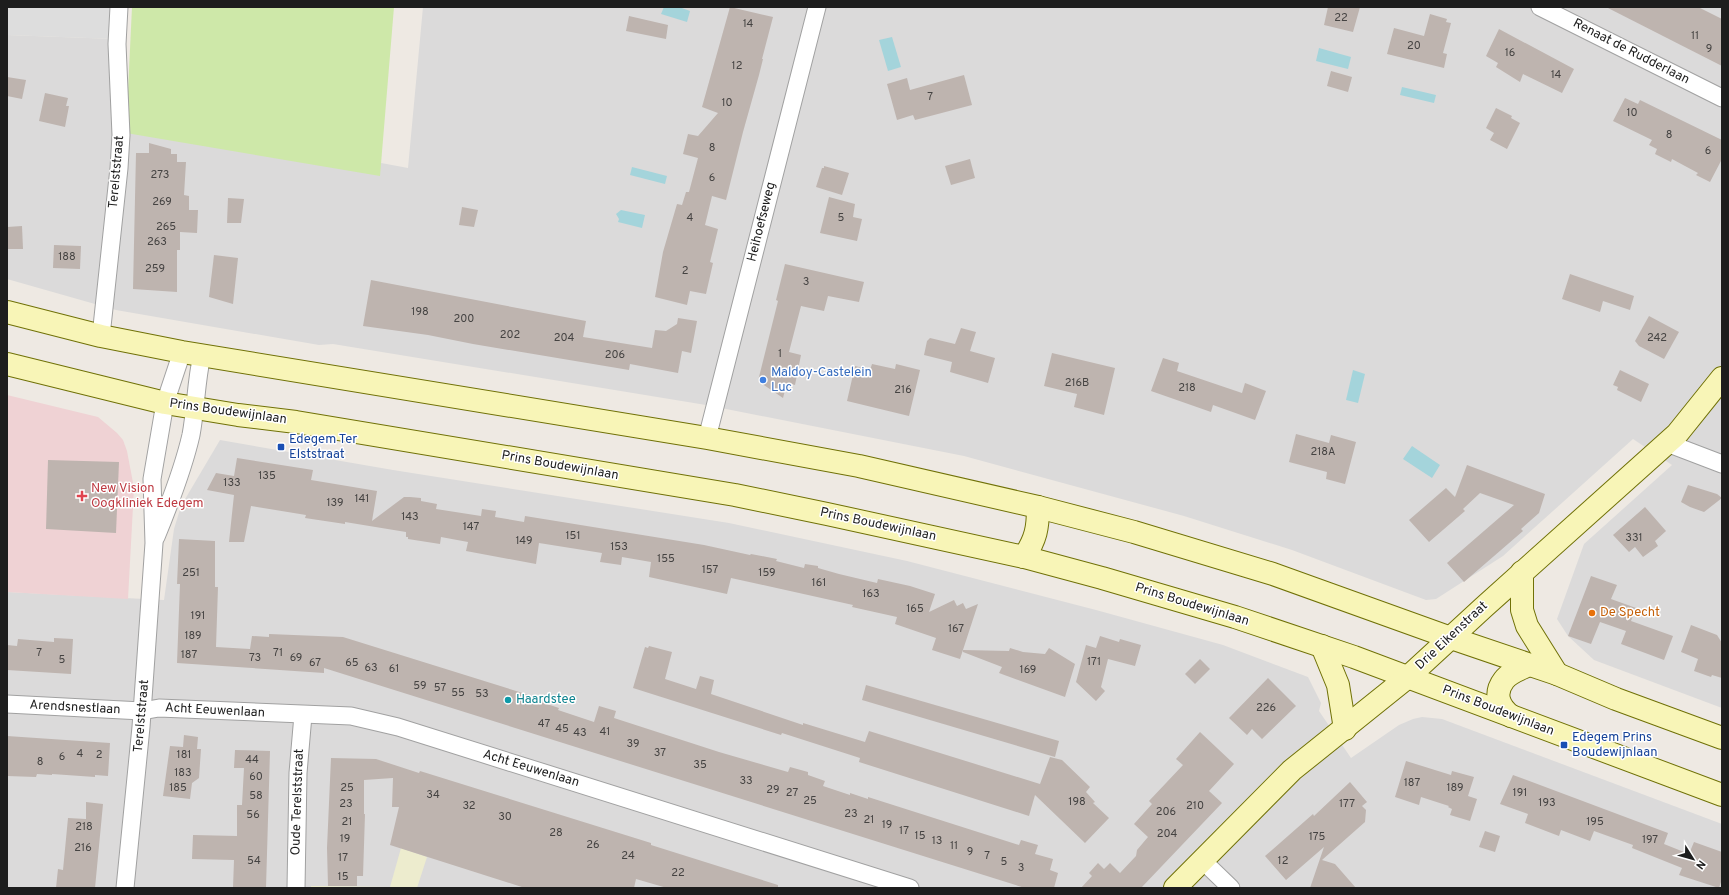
<svg xmlns="http://www.w3.org/2000/svg" width="1729" height="895" font-family="Overpass,sans-serif">
  <rect width="100%" height="100%" fill="#eee9e3"/>
  <g fill="#dbdada">
    <polygon points="423,7 1722,7 1722,708 1594,660 1568,636 1557,619 1584,544 1672,465 1633,439 1503,556 1436,599 1426,600 1292,550 1184,516 964,456 706,405 333,344 319,345 116,310 7,279 7,35 115,39 124,115 408,168"/>
    <polygon points="220,440 393,470 729,523 907,561 1096,610 1223,645 1308,677 1321,703 1319,711 1351,758 1399,725 1413,719 1422,717 1442,719 1722,824 1722,888 7,888 7,592 164,600 174,529 181,506"/>
  </g>
  <polygon fill="#efd2d4" points="7,395 98,417 117,433 123,440 127,451 134,488 128,599 7,592"/>
  <polygon fill="#edecce" points="401,848 427,857 417,888 311,888 311,886 322,886 390,887"/>
  <polygon fill="#cee8a9" points="132,7 394,7 380,176 126,133"/>
  <polygon fill="#ddd" points="7,7 116,7 115,39 7,35"/>
  <g fill="#a4d4db">
    <polygon points="664,7 679,7 690,11 687,22 661,14"/>
    <polygon points="892,37 901,67 888,71 879,40"/>
    <polygon points="1319,48 1351,57 1348,69 1316,61"/>
    <polygon points="1402,87 1436,95 1434,103 1400,95"/>
    <polygon points="632,167 667,176 665,184 630,175"/>
    <polygon points="621,210 645,215 642,228 618,222 619,219 616,214"/>
    <polygon points="1353,370 1365,374 1358,403 1346,400"/>
    <polygon points="1412,446 1440,465 1432,478 1403,459"/>
  </g>
  <g fill="#beb4af">
    <polygon points="730,7 773,17 762,59 763,59 759,75 743,132 726,200 712,196 705,225 718,229 710,262 713,263 706,294 690,291 687,305 655,297 663,252 677,204 682,205 686,192 689,192 698,158 683,154 688,134 698,136 718,113 702,107"/>
    <polygon points="1328,7 1360,7 1353,32 1324,25"/>
    <polygon points="1606,7 1698,7 1722,19 1722,66"/>
    <polygon points="1430,14 1447,19 1446,22 1451,23 1443,53 1447,54 1444,68 1387,54 1394,28 1424,36"/>
    <polygon points="629,16 668,25 666,39 626,31"/>
    <polygon points="1499,29 1574,69 1562,93 1523,74 1520,82 1496,67 1498,63 1486,56"/>
    <polygon points="1331,71 1352,77 1348,92 1327,86"/>
    <polygon points="964,75 972,105 915,120 913,115 897,120 887,84 907,78 910,90"/>
    <polygon points="7,77 26,80 22,99 7,96"/>
    <polygon points="45,93 68,98 66,106 69,106 65,127 39,121"/>
    <polygon points="1625,98 1638,104 1640,100 1722,140 1722,159 1710,182 1696,175 1698,173 1672,159 1671,162 1655,154 1657,149 1649,145 1652,140 1613,121"/>
    <polygon points="1496,108 1512,116 1511,118 1520,123 1507,149 1490,140 1494,133 1486,128"/>
    <polygon points="149,143 171,149 171,154 177,154 177,162 186,162 184,195 189,196 189,210 198,210 197,233 180,232 180,250 177,250 177,292 133,289 136,153 149,153"/>
    <polygon points="970,159 975,178 951,185 945,166"/>
    <polygon points="824,166 849,173 842,195 816,187 822,168 824,168"/>
    <polygon points="829,197 855,204 853,217 862,219 857,241 820,233"/>
    <polygon points="228,198 244,199 241,223 227,223"/>
    <polygon points="462,207 478,210 474,227 459,225"/>
    <polygon points="22,226 23,249 7,249 7,227"/>
    <polygon points="54,245 81,246 80,269 53,268"/>
    <polygon points="214,255 238,258 233,304 209,297"/>
    <polygon points="785,264 864,282 859,302 828,296 824,311 801,306 789,352 801,355 795,385 787,383 783,398 758,381 778,301 776,300"/>
    <polygon points="1570,274 1634,296 1630,310 1603,301 1600,312 1562,299"/>
    <polygon points="371,280 586,321 583,337 652,348 655,330 666,331 677,324 678,318 697,321 691,353 682,351 678,373 630,364 629,370 473,344 428,335 363,326"/>
    <polygon points="1649,316 1679,332 1664,359 1639,346 1635,341"/>
    <polygon points="961,328 976,332 970,351 995,358 988,383 950,372 952,362 924,355 927,341 930,338 955,344"/>
    <polygon points="1052,353 1115,368 1104,415 1074,407 1077,394 1044,386"/>
    <polygon points="1163,358 1179,363 1177,371 1242,393 1245,383 1266,391 1255,420 1213,405 1211,412 1151,391"/>
    <polygon points="872,364 895,369 896,364 920,370 909,416 847,401 855,366 870,370"/>
    <polygon points="1620,370 1649,384 1641,402 1617,390 1618,387 1613,385"/>
    <polygon points="1296,434 1329,443 1331,435 1356,442 1345,484 1326,479 1327,472 1289,462"/>
    <polygon points="237,458 313,470 311,480 377,491 372,521 404,497 410,497 421,498 421,501 437,504 436,509 481,516 482,509 496,511 495,517 524,522 525,516 704,545 750,555 751,554 777,559 776,561 804,568 805,564 818,566 818,568 839,574 877,583 878,579 910,586 935,594 929,612 954,600 957,606 963,603 966,609 978,604 960,659 932,650 936,638 895,624 897,617 852,607 853,605 731,578 727,594 649,577 651,562 622,557 621,565 600,562 602,553 539,543 536,564 466,551 468,542 441,537 440,544 408,539 408,537 406,537 406,532 345,522 345,524 305,518 306,515 251,506 244,542 229,542 234,495 207,490 216,473 234,476"/>
    <polygon points="48,460 119,462 116,533 46,529"/>
    <polygon points="1467,465 1545,494 1539,513 1521,529 1523,531 1464,582 1447,563 1514,505 1480,493 1463,509 1465,511 1429,542 1409,520 1446,488 1455,497"/>
    <polygon points="1688,485 1717,494 1722,498 1704,512 1690,507 1681,502"/>
    <polygon points="1645,507 1666,531 1655,541 1658,546 1643,557 1635,547 1629,552 1613,535"/>
    <polygon points="179,539 215,541 215,587 218,587 216,647 250,649 252,636 269,637 269,634 343,637 542,699 541,702 559,708 558,710 594,722 599,706 616,711 614,718 719,752 788,772 790,767 808,772 808,775 825,781 823,786 850,795 850,793 868,799 868,797 1019,845 1021,840 1038,845 1035,854 1053,859 1050,870 1058,873 1054,888 1025,888 324,668 324,673 177,663 180,584 177,584"/>
    <polygon points="1591,576 1617,585 1611,599 1636,608 1631,621 1673,636 1664,660 1621,644 1626,631 1600,622 1591,644 1568,636"/>
    <polygon points="1691,625 1717,635 1722,643 1722,678 1712,675 1711,677 1694,671 1698,659 1681,652"/>
    <polygon points="1100,636 1119,642 1120,639 1141,645 1135,666 1108,659 1101,687 1105,691 1096,701 1076,682 1086,645 1096,648"/>
    <polygon points="54,638 73,639 71,674 7,670 7,645 17,646 18,639 54,642"/>
    <polygon points="649,646 672,652 665,679 696,689 700,676 714,680 711,694 803,725 803,723 865,742 869,731 1040,784 1050,757 1062,760 1090,787 1086,792 1095,802 1093,803 1109,818 1085,843 1035,795 1029,816 859,762 860,758 782,733 781,735 633,688 645,647 648,648"/>
    <polygon points="1010,648 1023,652 1045,654 1049,648 1075,664 1065,697 999,673 1002,667 963,652 963,650 1009,651"/>
    <polygon points="1200,659 1210,669 1195,684 1185,674"/>
    <polygon points="1268,678 1296,706 1262,739 1252,729 1247,735 1229,718"/>
    <polygon points="866,685 1059,741 1055,757 862,700"/>
    <polygon points="1200,732 1234,764 1209,791 1222,803 1141,888 1081,888 1092,876 1089,873 1098,863 1104,869 1110,863 1120,873 1136,856 1137,850 1148,837 1134,824 1152,804 1149,801 1183,765 1176,759"/>
    <polygon points="184,735 198,737 197,749 201,749 199,778 192,783 190,799 163,796 170,746 183,747"/>
    <polygon points="7,736 110,743 108,776 95,775 95,777 52,774 52,775 37,774 36,777 7,776"/>
    <polygon points="235,750 270,751 266,888 233,888 234,860 192,859 193,835 237,836 237,805 242,805 244,768 234,768"/>
    <polygon points="331,758 376,759 419,773 420,771 651,843 651,845 778,885 778,888 667,888 636,879 634,888 525,888 390,845 399,807 392,807 393,778 364,780 364,814 365,814 363,876 357,876 357,886 328,886 327,848"/>
    <polygon points="1406,761 1451,775 1452,771 1474,777 1468,796 1477,799 1470,821 1450,815 1452,809 1448,807 1449,806 1421,797 1419,805 1395,797"/>
    <polygon points="1513,775 1668,833 1664,844 1689,854 1694,842 1722,852 1722,879 1719,888 1679,875 1682,868 1632,848 1633,845 1594,831 1590,841 1561,830 1559,836 1525,823 1528,814 1500,804"/>
    <polygon points="1350,782 1367,802 1362,806 1366,810 1365,822 1322,860 1335,864 1356,888 1310,888 1324,847 1286,880 1265,856 1313,814 1314,816"/>
    <polygon points="86,802 103,804 95,888 56,888 58,869 63,870 68,818 86,819"/>
    <polygon points="1485,831 1500,836 1495,852 1479,847"/>
  </g>
  <g fill="none" stroke-linecap="round" stroke-linejoin="round">
    <defs>
      <g id="street">
        <polyline points="1540,7 1722,98"/>
        <polyline points="101,336 119,168 121,135 117,44 119,7"/>
        <polyline points="707,438 817,7"/>
        <polyline points="1667,443 1722,464"/>
        <path d="M156 537C170 503 183 470 191 435 196 408 196 381 202 355"/>
        <polyline points="7,704 142,711 159,708 351,716 398,727 910,888"/>
        <polyline points="1202,860 1231,888"/>
        <polyline points="125,888 141,727 154,543 152,479 165,403 182,352"/>
        <polyline points="296,888 298,773 303,715"/>
      </g>
      <g id="secondary">
        <polyline points="7,312 101,336 182,352 707,438 859,466 1038,507 1134,532 1273,574 1451,638 1557,674 1616,699 1722,738"/>
        <polyline points="7,364 165,403 238,415 296,422 735,495 827,514 1024,557 1102,578 1235,617 1354,657 1722,795"/>
        <path d="M1024 557C1036 539 1038 528 1038 507"/>
        <polyline points="1522,572 1522,610 1527,626 1557,674"/>
        <polyline points="1322,646 1338,685 1345,729"/>
        <path d="M1511 716C1498 706 1494 693 1504 680 1510 672 1521 669 1529 665"/>
        <polyline points="1175,888 1292,770 1408,677 1484,607 1677,434 1722,378"/>
      </g>
    </defs>
    <use href="#street" stroke="#a1a1a1" stroke-width="19"/>
    <use href="#secondary" stroke="#707107" stroke-width="24"/>
    <use href="#street" stroke="#fff" stroke-width="17"/>
    <use href="#secondary" stroke="#f8f5b7" stroke-width="22"/>
  </g>
  <circle fill="#3f7fe0" stroke="#fff" stroke-width="1.5" cx="763" cy="380" r="4"/>
  <g fill="#1a4fb4" stroke="#fff" stroke-width="1.5">
    <rect x="277" y="443" width="8" height="8" rx="2"/>
    <rect x="1560" y="741" width="8" height="8" rx="2"/>
  </g>
  <path fill="#e0444e" stroke="#fff" stroke-width="1.5" d="M80 490h4v4h4v4h-4v4h-4v-4h-4v-4h4z"/>
  <circle fill="#e8710a" stroke="#fff" stroke-width="1.5" cx="1592" cy="613" r="4"/>
  <circle fill="#0f9aa8" stroke="#fff" stroke-width="1.5" cx="508" cy="700" r="4"/>
  <g text-anchor="middle" dominant-baseline="central" stroke-width="3" stroke-linejoin="round" paint-order="stroke">
    <g font-size="11" fill="#454342">
      <text x="1341" y="18">22</text>
      <text x="748" y="24">14</text>
      <text x="1695" y="36">11</text>
      <text x="1414" y="46">20</text>
      <text x="1709" y="49">9</text>
      <text x="1510" y="53">16</text>
      <text x="737" y="66">12</text>
      <text x="1556" y="75">14</text>
      <text x="930" y="97">7</text>
      <text x="727" y="103">10</text>
      <text x="1632" y="113">10</text>
      <text x="1669" y="135">8</text>
      <text x="712" y="148">8</text>
      <text x="1708" y="151">6</text>
      <text x="160" y="175">273</text>
      <text x="712" y="178">6</text>
      <text x="162" y="202">269</text>
      <text x="690" y="218">4</text>
      <text x="841" y="218">5</text>
      <text x="166" y="227">265</text>
      <text x="157" y="242">263</text>
      <text x="67" y="257">188</text>
      <text x="155" y="269">259</text>
      <text x="685" y="271">2</text>
      <text x="806" y="282">3</text>
      <text x="420" y="312">198</text>
      <text x="464" y="319">200</text>
      <text x="510" y="335">202</text>
      <text x="564" y="338">204</text>
      <text x="1657" y="338">242</text>
      <text x="780" y="354">1</text>
      <text x="615" y="355">206</text>
      <text x="1077" y="383">216B</text>
      <text x="1187" y="388">218</text>
      <text x="903" y="390">216</text>
      <text x="1323" y="452">218A</text>
      <text x="267" y="476">135</text>
      <text x="232" y="483">133</text>
      <text x="362" y="499">141</text>
      <text x="335" y="503">139</text>
      <text x="410" y="517">143</text>
      <text x="471" y="527">147</text>
      <text x="573" y="536">151</text>
      <text x="1634" y="538">331</text>
      <text x="524" y="541">149</text>
      <text x="619" y="547">153</text>
      <text x="666" y="559">155</text>
      <text x="710" y="570">157</text>
      <text x="191" y="573">251</text>
      <text x="767" y="573">159</text>
      <text x="819" y="583">161</text>
      <text x="871" y="594">163</text>
      <text x="915" y="609">165</text>
      <text x="198" y="616">191</text>
      <text x="956" y="629">167</text>
      <text x="193" y="636">189</text>
      <text x="39" y="653">7</text>
      <text x="278" y="653">71</text>
      <text x="189" y="655">187</text>
      <text x="255" y="658">73</text>
      <text x="296" y="658">69</text>
      <text x="62" y="660">5</text>
      <text x="1094" y="662">171</text>
      <text x="315" y="663">67</text>
      <text x="352" y="663">65</text>
      <text x="371" y="668">63</text>
      <text x="394" y="669">61</text>
      <text x="1028" y="670">169</text>
      <text x="420" y="686">59</text>
      <text x="440" y="688">57</text>
      <text x="458" y="693">55</text>
      <text x="482" y="694">53</text>
      <text x="1266" y="708">226</text>
      <text x="544" y="724">47</text>
      <text x="562" y="729">45</text>
      <text x="605" y="732">41</text>
      <text x="580" y="733">43</text>
      <text x="633" y="744">39</text>
      <text x="660" y="753">37</text>
      <text x="80" y="754">4</text>
      <text x="99" y="755">2</text>
      <text x="184" y="755">181</text>
      <text x="62" y="757">6</text>
      <text x="252" y="760">44</text>
      <text x="40" y="762">8</text>
      <text x="700" y="765">35</text>
      <text x="183" y="773">183</text>
      <text x="256" y="777">60</text>
      <text x="746" y="781">33</text>
      <text x="1412" y="783">187</text>
      <text x="178" y="788">185</text>
      <text x="347" y="788">25</text>
      <text x="1455" y="788">189</text>
      <text x="773" y="790">29</text>
      <text x="792" y="793">27</text>
      <text x="1520" y="793">191</text>
      <text x="433" y="795">34</text>
      <text x="256" y="796">58</text>
      <text x="810" y="801">25</text>
      <text x="1077" y="802">198</text>
      <text x="1547" y="803">193</text>
      <text x="346" y="804">23</text>
      <text x="1347" y="804">177</text>
      <text x="469" y="806">32</text>
      <text x="1195" y="806">210</text>
      <text x="1166" y="812">206</text>
      <text x="851" y="814">23</text>
      <text x="253" y="815">56</text>
      <text x="505" y="817">30</text>
      <text x="869" y="820">21</text>
      <text x="347" y="822">21</text>
      <text x="1595" y="822">195</text>
      <text x="887" y="825">19</text>
      <text x="84" y="827">218</text>
      <text x="904" y="831">17</text>
      <text x="556" y="833">28</text>
      <text x="1167" y="834">204</text>
      <text x="920" y="836">15</text>
      <text x="1317" y="837">175</text>
      <text x="345" y="839">19</text>
      <text x="1650" y="840">197</text>
      <text x="937" y="841">13</text>
      <text x="593" y="845">26</text>
      <text x="954" y="846">11</text>
      <text x="83" y="848">216</text>
      <text x="970" y="852">9</text>
      <text x="628" y="856">24</text>
      <text x="987" y="856">7</text>
      <text x="343" y="858">17</text>
      <text x="254" y="861">54</text>
      <text x="1283" y="861">12</text>
      <text x="1004" y="862">5</text>
      <text x="1021" y="868">3</text>
      <text x="678" y="873">22</text>
      <text x="343" y="877">15</text>
    </g>
    <g font-size="13" fill="#1d1d1d" stroke="#fff">
      <text transform="translate(1631 52) rotate(27)">Renaat de Rudderlaan</text>
      <text transform="translate(117 172) rotate(-85)">Terelststraat</text>
      <text transform="translate(762 222) rotate(-76)">Heihoefseweg</text>
      <text transform="translate(228 412) rotate(8)">Prins Boudewijnlaan</text>
      <text transform="translate(560 466) rotate(10)">Prins Boudewijnlaan</text>
      <text transform="translate(878 525) rotate(12)">Prins Boudewijnlaan</text>
      <text transform="translate(1192 605) rotate(17)">Prins Boudewijnlaan</text>
      <text transform="translate(1452 636) rotate(-43)">Drie Eikenstraat</text>
      <text transform="translate(75 708) rotate(3)">Arendsnestlaan</text>
      <text transform="translate(215 711) rotate(3)">Acht Eeuwenlaan</text>
      <text transform="translate(1498 711) rotate(21)">Prins Boudewijnlaan</text>
      <text transform="translate(142 716) rotate(-85)">Terelststraat</text>
      <text transform="translate(531 769) rotate(17)">Acht Eeuwenlaan</text>
      <text transform="translate(298 802) rotate(-88)">Oude Terelststraat</text>
    </g>
    <g font-size="13" fill="#366cbe" stroke="#fff" text-anchor="start">
      <text x="771" y="373">Maldoy-Castelein<tspan x="771" dy="15">Luc</tspan></text>
    </g>
    <g font-size="13" fill="#164399" stroke="#fff" text-anchor="start">
      <text x="289" y="440">Edegem Ter<tspan x="289" dy="15">Elststraat</tspan></text>
      <text x="1572" y="738">Edegem Prins<tspan x="1572" dy="15">Boudewijnlaan</tspan></text>
    </g>
    <g font-size="13" fill="#be3a42" stroke="#fff" text-anchor="start">
      <text x="91" y="489">New Vision<tspan x="91" dy="15">Oogkliniek Edegem</tspan></text>
    </g>
    <g font-size="13" fill="#c56008" stroke="#fff" text-anchor="start">
      <text x="1600" y="613">De Specht</text>
    </g>
    <g font-size="13" fill="#0d838f" stroke="#fff" text-anchor="start">
      <text x="516" y="700">Haardstee</text>
    </g>
  </g>
  <rect width="1729" height="895" fill="none" stroke="#1d1d1d" stroke-width="16"/>
  <g transform="translate(1693 859) rotate(127)" stroke="#ffffff" stroke-width="3" paint-order="stroke">
  <path d="M0-3L7 15L0 10L-7 15Z" fill="#1d1d1d"/>
  <text y="-6" font-size="11" font-weight="bold" text-anchor="middle" fill="#1d1d1d">N</text>
  </g>
</svg>
